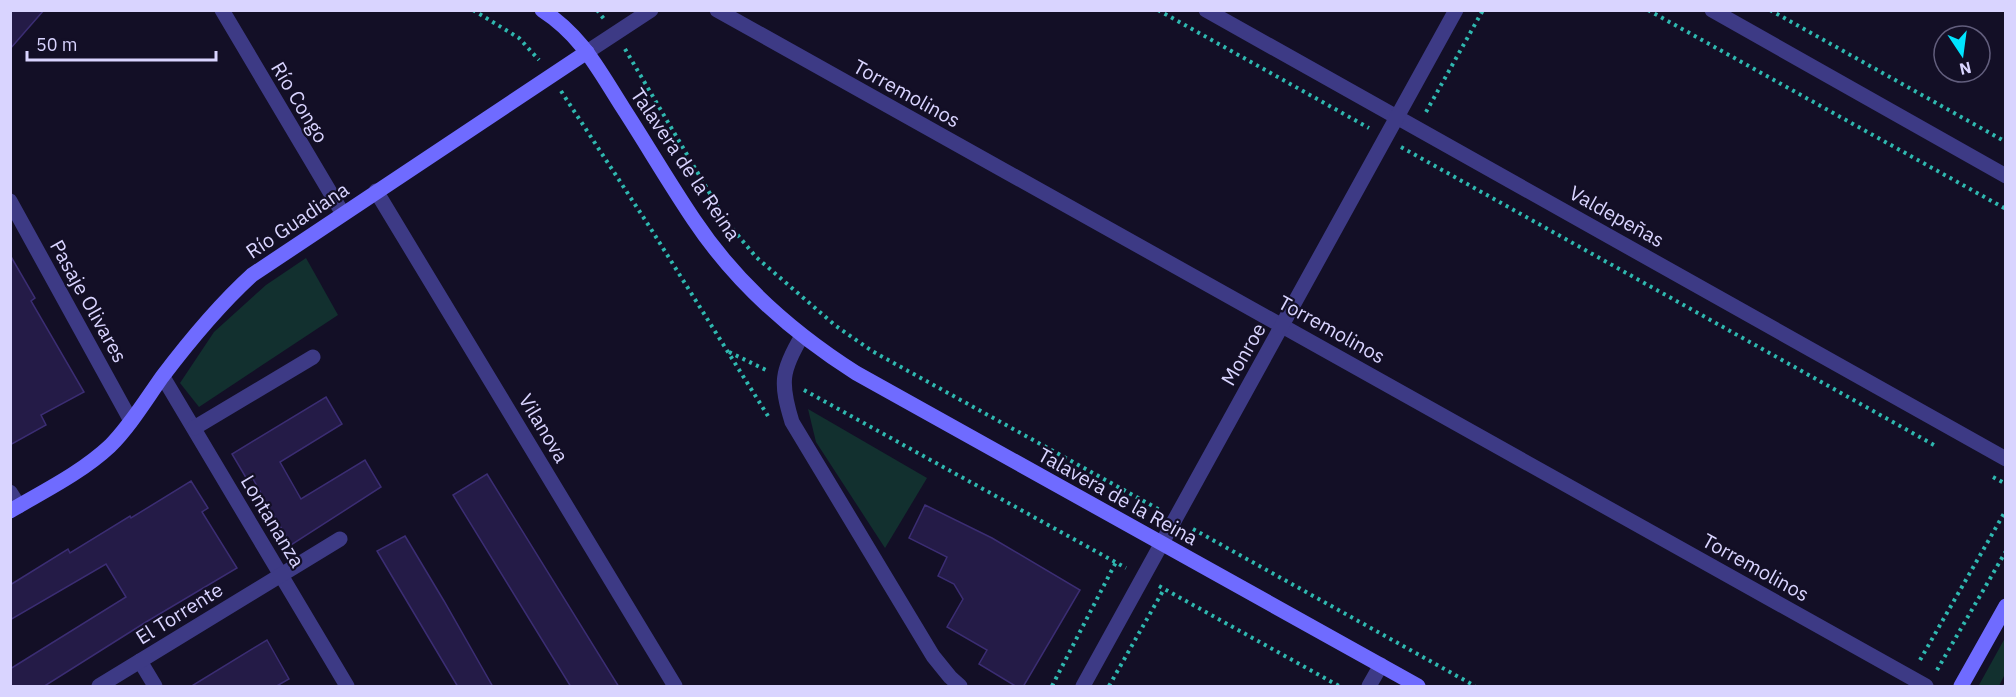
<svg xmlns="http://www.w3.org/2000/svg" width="2016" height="697" font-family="'IBM Plex Sans',sans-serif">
  <rect width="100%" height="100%" fill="#130f26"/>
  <g fill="#12302f">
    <polygon points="306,258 338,315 199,407 180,383 214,332 266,285"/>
    <polygon points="808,409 927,478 885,548 816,442"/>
    <polygon points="2005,638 2005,674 1999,686 1981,686 1979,685"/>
  </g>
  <g fill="#241b47" stroke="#3b2d73" stroke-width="1.5">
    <polygon points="10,10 44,10 10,49"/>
    <polygon points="10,255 35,298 31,301 84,392 41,415 46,425 10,445"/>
    <polygon points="326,397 342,424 280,462 301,499 365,460 381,487 291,545 253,479 248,481 232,454"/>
    <polygon points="487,474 619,687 571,687 453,495"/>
    <polygon points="191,481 208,508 202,512 237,568 146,622 43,687 10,687 10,669 126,597 106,564 10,620 10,585 68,549 70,553 130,516 131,518"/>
    <polygon points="925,505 992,538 1080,590 1023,687 1017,687 979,664 987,650 947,627 963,599 954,584 938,576 947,557 909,538"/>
    <polygon points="405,536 444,601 493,687 458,687 396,583 377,551"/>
    <polygon points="267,640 289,679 275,687 190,687"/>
  </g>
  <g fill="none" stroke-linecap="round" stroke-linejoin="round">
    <g stroke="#2fb8b0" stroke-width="4" stroke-dasharray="3 4.5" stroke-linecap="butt">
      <polyline points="473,10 519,38 539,60"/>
      <polyline points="597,10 604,19"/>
      <polyline points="1158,10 1369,128"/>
      <polyline points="1648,10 2006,209"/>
      <polyline points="1770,10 2006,142"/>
      <polyline points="625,49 726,221 756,257 836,326 872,351 1160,510"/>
      <polyline points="561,91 651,229 768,416"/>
      <polyline points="1426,112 1483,10"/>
      <polyline points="1401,147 1934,445"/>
      <polyline points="729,352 766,370"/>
      <polyline points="804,390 1126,568"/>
      <polyline points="1993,477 2006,484"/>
      <polyline points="1193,529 1475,686"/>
      <polyline points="1159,586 1339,686"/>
      <polyline points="1920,660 2006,510"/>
      <polyline points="1937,670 2006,551"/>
      <polyline points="1052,686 1116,562"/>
      <polyline points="1109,686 1164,589"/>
      <polyline points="2005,686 2006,685"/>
    </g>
    <g stroke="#3d3a85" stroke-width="15">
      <polyline points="222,10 343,214"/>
      <polyline points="717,10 1926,686"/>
      <polyline points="1206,10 2006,459"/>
      <polyline points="1712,10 2006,176"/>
      <polyline points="587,52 651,10"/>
      <polyline points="376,191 675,686"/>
      <polyline points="10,201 131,421"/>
      <path d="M802 336C781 371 780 383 792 422L933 656 950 677 960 686"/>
      <polyline points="163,377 347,686"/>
      <polyline points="194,428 313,357"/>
      <polyline points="10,492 19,506"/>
      <polyline points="140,661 155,686"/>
      <polyline points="99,686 340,539"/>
      <polyline points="1083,686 1456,10"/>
      <polyline points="1369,686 1381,665"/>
    </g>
    <g stroke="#6f6bff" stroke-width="15">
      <path d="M542 10C582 36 598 69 623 108 647 145 669 183 694 220 736 283 793 333 856 373L1418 686"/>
      <path d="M10 511C44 491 81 473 110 446 130 426 145 401 162 377 190 340 218 306 252 275L587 52"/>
      <polyline points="1961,686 2006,606"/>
    </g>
  </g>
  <g text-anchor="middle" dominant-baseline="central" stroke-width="4.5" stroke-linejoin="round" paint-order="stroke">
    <g font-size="20" fill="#d9d4ff" stroke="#130f26">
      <text transform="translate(907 93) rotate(29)">Torremolinos</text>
      <text transform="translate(300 102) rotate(59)">Río Congo</text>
      <text transform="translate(686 164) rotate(56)">Talavera de la Reina</text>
      <text transform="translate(1617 216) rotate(29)">Valdepeñas</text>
      <text transform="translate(297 220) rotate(-34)">Río Guadiana</text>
      <text transform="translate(89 301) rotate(61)">Pasaje Olivares</text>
      <text transform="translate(1332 329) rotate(29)">Torremolinos</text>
      <text transform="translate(1243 354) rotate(-60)">Monroe</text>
      <text transform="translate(544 428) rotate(59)">Vilanova</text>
      <text transform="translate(1118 496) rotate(29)">Talavera de la Reina</text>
      <text transform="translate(273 521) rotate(59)">Lontananza</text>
      <text transform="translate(1756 567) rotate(29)">Torremolinos</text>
      <text transform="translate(179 613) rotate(-32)">El Torrente</text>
    </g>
  </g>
  <rect width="2016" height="697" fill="none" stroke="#d9d4ff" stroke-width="24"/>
  <g transform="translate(1962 54) rotate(167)"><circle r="28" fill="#130f26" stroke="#625e7d" stroke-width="1.5"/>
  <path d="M0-4.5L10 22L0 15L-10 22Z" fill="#00e5ff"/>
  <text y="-9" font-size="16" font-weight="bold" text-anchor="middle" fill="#d9d4ff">N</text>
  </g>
  <path d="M27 51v9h189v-9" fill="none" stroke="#d9d4ff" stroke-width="3"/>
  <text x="36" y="51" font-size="18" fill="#d9d4ff" stroke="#130f26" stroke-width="4.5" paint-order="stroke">50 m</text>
</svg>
